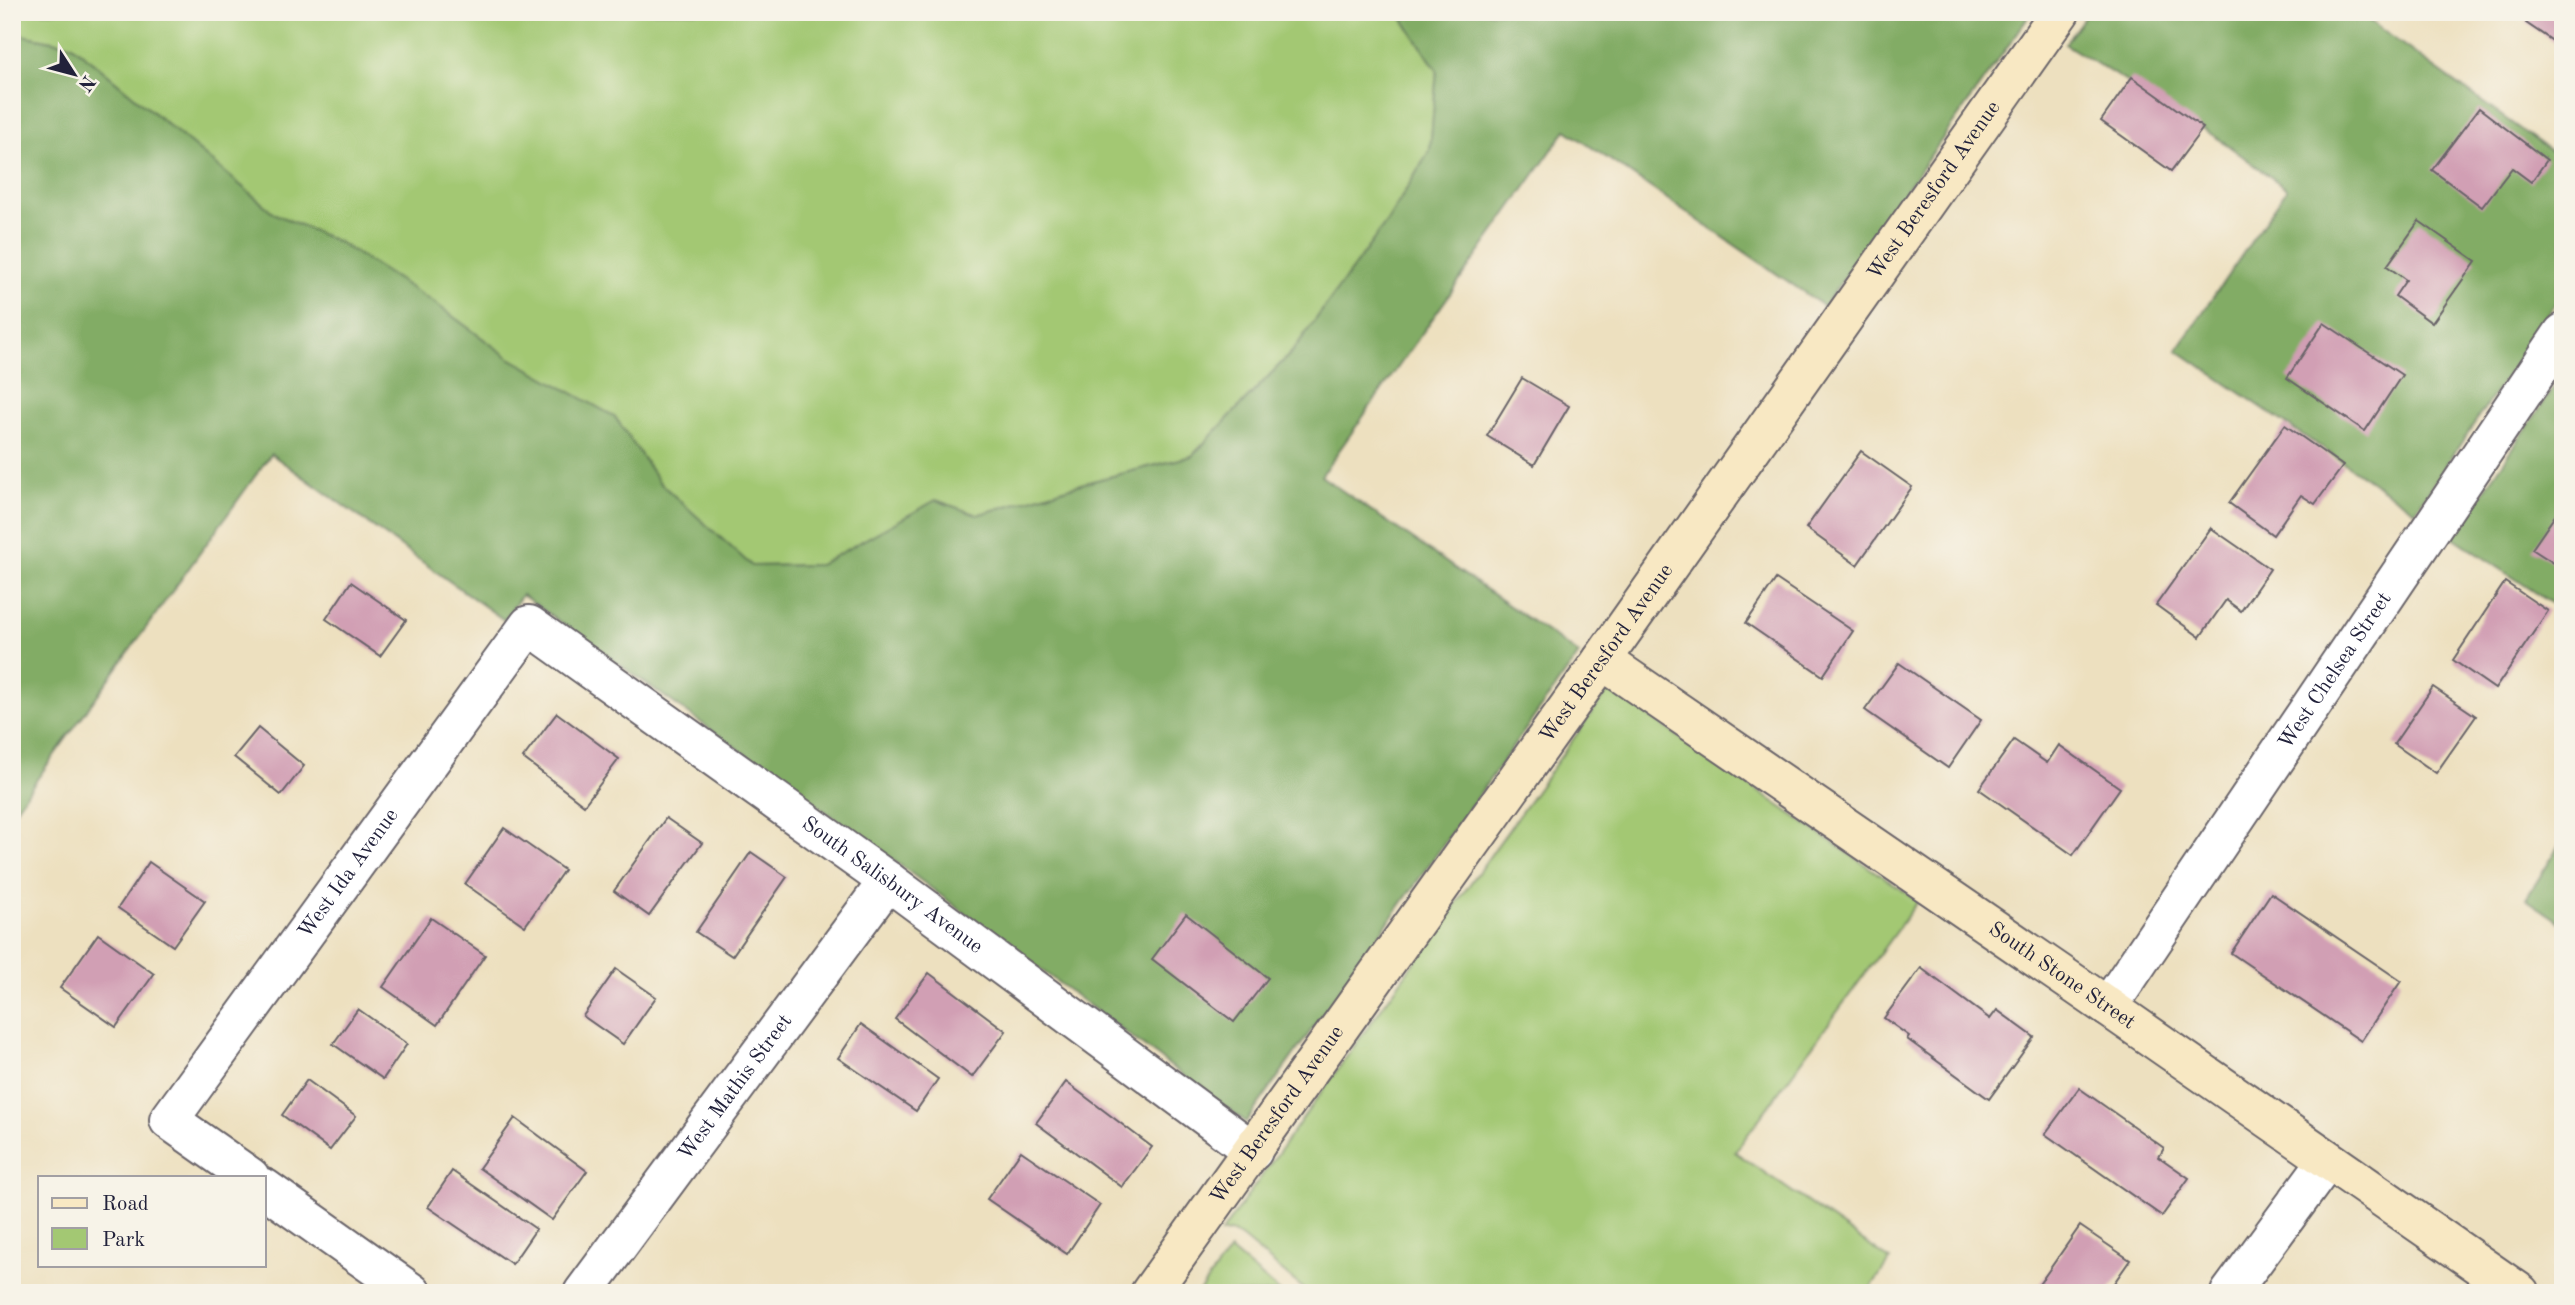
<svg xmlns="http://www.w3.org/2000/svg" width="2575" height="1305" font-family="'Old Standard TT',serif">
  <rect width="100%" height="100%" fill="#f7f3e8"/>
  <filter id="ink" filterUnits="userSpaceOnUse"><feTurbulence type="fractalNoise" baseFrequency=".0143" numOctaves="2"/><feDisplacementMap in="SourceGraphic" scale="14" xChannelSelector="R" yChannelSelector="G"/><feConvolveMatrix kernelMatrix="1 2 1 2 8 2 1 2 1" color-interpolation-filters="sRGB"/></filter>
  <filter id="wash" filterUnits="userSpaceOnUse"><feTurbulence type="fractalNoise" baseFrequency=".00686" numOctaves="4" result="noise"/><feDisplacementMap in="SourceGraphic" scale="28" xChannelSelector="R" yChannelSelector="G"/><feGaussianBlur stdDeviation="1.57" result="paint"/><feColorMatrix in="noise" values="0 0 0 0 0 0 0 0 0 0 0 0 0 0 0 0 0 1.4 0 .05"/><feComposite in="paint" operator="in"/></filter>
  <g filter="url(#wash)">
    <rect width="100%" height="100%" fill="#ede0bf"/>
    <g fill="#a3c873" stroke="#627557" stroke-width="2">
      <polygon points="12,12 1398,12 1437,70 1430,150 1388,220 1292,352 1192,456 1081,484 977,515 936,500 819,565 751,566 660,483 615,417 508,357 436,304 338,242 275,214 72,45 12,33"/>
      <polygon points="1609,689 1918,901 1735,1152 1890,1260 1867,1293 1309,1293 1241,1237 1230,1232 1221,1233"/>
      <polygon points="1230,1250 1281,1293 1198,1293"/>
    </g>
    <g fill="#82ac65" stroke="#526750" stroke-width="2">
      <polygon points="1398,12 2032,12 1824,306 1566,130 1321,476 1579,654 1246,1122 881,851 522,595 504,620 271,454 12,814 12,33 72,45 275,214 338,242 436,304 508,357 615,417 660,483 752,566 819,565 936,500 977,515 1081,484 1192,456 1292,352 1388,220 1430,150 1437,70"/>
      <polygon points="2088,12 2357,12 2563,160 2563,292 2415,511 2177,350 2287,189 2222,141 2065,44"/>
      <polygon points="2563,374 2563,611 2453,537"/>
      <polygon points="2563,840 2563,924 2526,899"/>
    </g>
    <g id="blocks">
      <g fill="#d19fb4">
        <polygon points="2533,12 2563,12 2563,48 2526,23"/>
        <polygon points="2132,77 2203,128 2171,171 2101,121"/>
        <polygon points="2479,108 2547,160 2531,182 2512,168 2482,207 2432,170"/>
        <polygon points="2419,221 2476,261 2432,323 2395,296 2406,280 2387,266"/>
        <polygon points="2324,323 2402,375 2365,431 2287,378"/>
        <polygon points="1522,378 1569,406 1534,465 1487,436"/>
        <polygon points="2285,425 2343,466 2315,504 2301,495 2273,535 2229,503"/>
        <polygon points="1861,451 1912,487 1857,565 1806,528"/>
        <polygon points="2563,504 2563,569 2532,549"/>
        <polygon points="2211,528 2270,569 2241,611 2226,600 2200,637 2156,605"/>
        <polygon points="1776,579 1853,631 1823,676 1746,623"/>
        <polygon points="351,582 406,620 380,656 326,619"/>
        <polygon points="2505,582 2548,611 2495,689 2453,660"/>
        <polygon points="1899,663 1981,720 1948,768 1865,710"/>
        <polygon points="2433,687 2476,716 2436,773 2394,744"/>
        <polygon points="557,713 619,759 584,805 523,758"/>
        <polygon points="258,728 304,766 281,795 234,757"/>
        <polygon points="2014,740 2047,763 2059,745 2120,788 2073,855 1979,789"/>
        <polygon points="666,818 702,843 649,916 614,891"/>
        <polygon points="504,828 564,870 525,926 465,884"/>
        <polygon points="751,852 787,877 732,956 696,932"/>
        <polygon points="149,862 205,901 173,946 118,908"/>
        <polygon points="2271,893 2401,981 2361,1041 2231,953"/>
        <polygon points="1186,914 1268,978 1234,1022 1152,959"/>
        <polygon points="431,918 485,955 437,1025 383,987"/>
        <polygon points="98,934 154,974 116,1027 60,988"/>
        <polygon points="1921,968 1990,1019 1997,1010 2034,1037 1989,1099 1907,1039 1909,1036 1884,1018"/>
        <polygon points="616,969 656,997 623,1044 583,1016"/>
        <polygon points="929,973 1006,1031 972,1077 895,1019"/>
        <polygon points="358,1009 407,1044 383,1079 333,1044"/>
        <polygon points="861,1024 938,1079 916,1111 838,1058"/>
        <polygon points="307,1080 356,1116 330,1150 282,1115"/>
        <polygon points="1066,1082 1152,1147 1122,1187 1036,1123"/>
        <polygon points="2079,1088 2164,1148 2159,1157 2189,1178 2162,1216 2045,1134"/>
        <polygon points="515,1118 587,1171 552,1220 479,1168"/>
        <polygon points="1021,1151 1100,1205 1067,1254 987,1199"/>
        <polygon points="452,1171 536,1229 512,1264 428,1207"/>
        <polygon points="2080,1226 2130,1260 2107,1293 2033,1293"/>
      </g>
    </g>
  </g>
  <g filter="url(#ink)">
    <use href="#blocks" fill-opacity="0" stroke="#696469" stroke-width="2"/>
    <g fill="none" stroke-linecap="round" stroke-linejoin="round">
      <defs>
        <g id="street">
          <path id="s1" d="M2108 1007 2563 333"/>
          <path id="s2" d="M250 1177 169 1120 529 625 888 881 1253 1151"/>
          <polyline points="264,1188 412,1293"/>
          <path id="s3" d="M583 1293 888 881"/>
          <polyline points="2230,1293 2327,1161"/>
        </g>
        <g id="secondary">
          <path id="s4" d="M1602 660 2108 1007 2520 1293"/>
          <path id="s5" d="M1150 1293 1602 660 2060 12"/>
        </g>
      </defs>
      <use href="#street" stroke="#696469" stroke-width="42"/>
      <use href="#secondary" stroke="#696469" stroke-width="42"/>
      <use href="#street" stroke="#fff" stroke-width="38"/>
      <use href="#secondary" stroke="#f8e8c3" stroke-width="38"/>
    </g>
  </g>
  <g text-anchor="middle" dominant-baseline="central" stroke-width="5" stroke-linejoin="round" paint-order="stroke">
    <g font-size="21" fill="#22223b" stroke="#f7f3e8">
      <text stroke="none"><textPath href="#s5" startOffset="1353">West Beresford Avenue</textPath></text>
      <text stroke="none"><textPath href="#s5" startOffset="786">West Beresford Avenue</textPath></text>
      <text stroke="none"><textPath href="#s1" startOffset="406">West Chelsea Street</textPath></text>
      <text stroke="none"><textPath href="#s2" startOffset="404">West Ida Avenue</textPath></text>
      <text stroke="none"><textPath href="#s2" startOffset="1158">South Salisbury Avenue</textPath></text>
      <text stroke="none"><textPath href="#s4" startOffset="558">South Stone Street</textPath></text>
      <text stroke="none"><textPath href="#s3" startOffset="256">West Mathis Street</textPath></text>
      <text stroke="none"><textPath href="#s5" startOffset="219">West Beresford Avenue</textPath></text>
    </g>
  </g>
  <rect width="2575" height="1305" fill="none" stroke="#f7f3e8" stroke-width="42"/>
  <rect x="38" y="1176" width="228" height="91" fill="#f7f3e8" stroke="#a29fa3" stroke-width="2"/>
  <rect x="52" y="1198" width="35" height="10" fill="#f8e8c3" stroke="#a29fa3" stroke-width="2"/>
  <text x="102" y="1210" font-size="21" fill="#22223b">Road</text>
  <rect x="52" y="1228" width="35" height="21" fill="#a3c873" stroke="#a29fa3" stroke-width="2"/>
  <text x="102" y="1246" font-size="21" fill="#22223b">Park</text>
  <g transform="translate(74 74) rotate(126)" stroke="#f7f3e8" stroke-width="5" paint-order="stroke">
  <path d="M0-5L12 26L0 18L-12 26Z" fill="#22223b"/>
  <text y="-10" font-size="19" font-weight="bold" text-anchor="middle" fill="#22223b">N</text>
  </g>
</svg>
